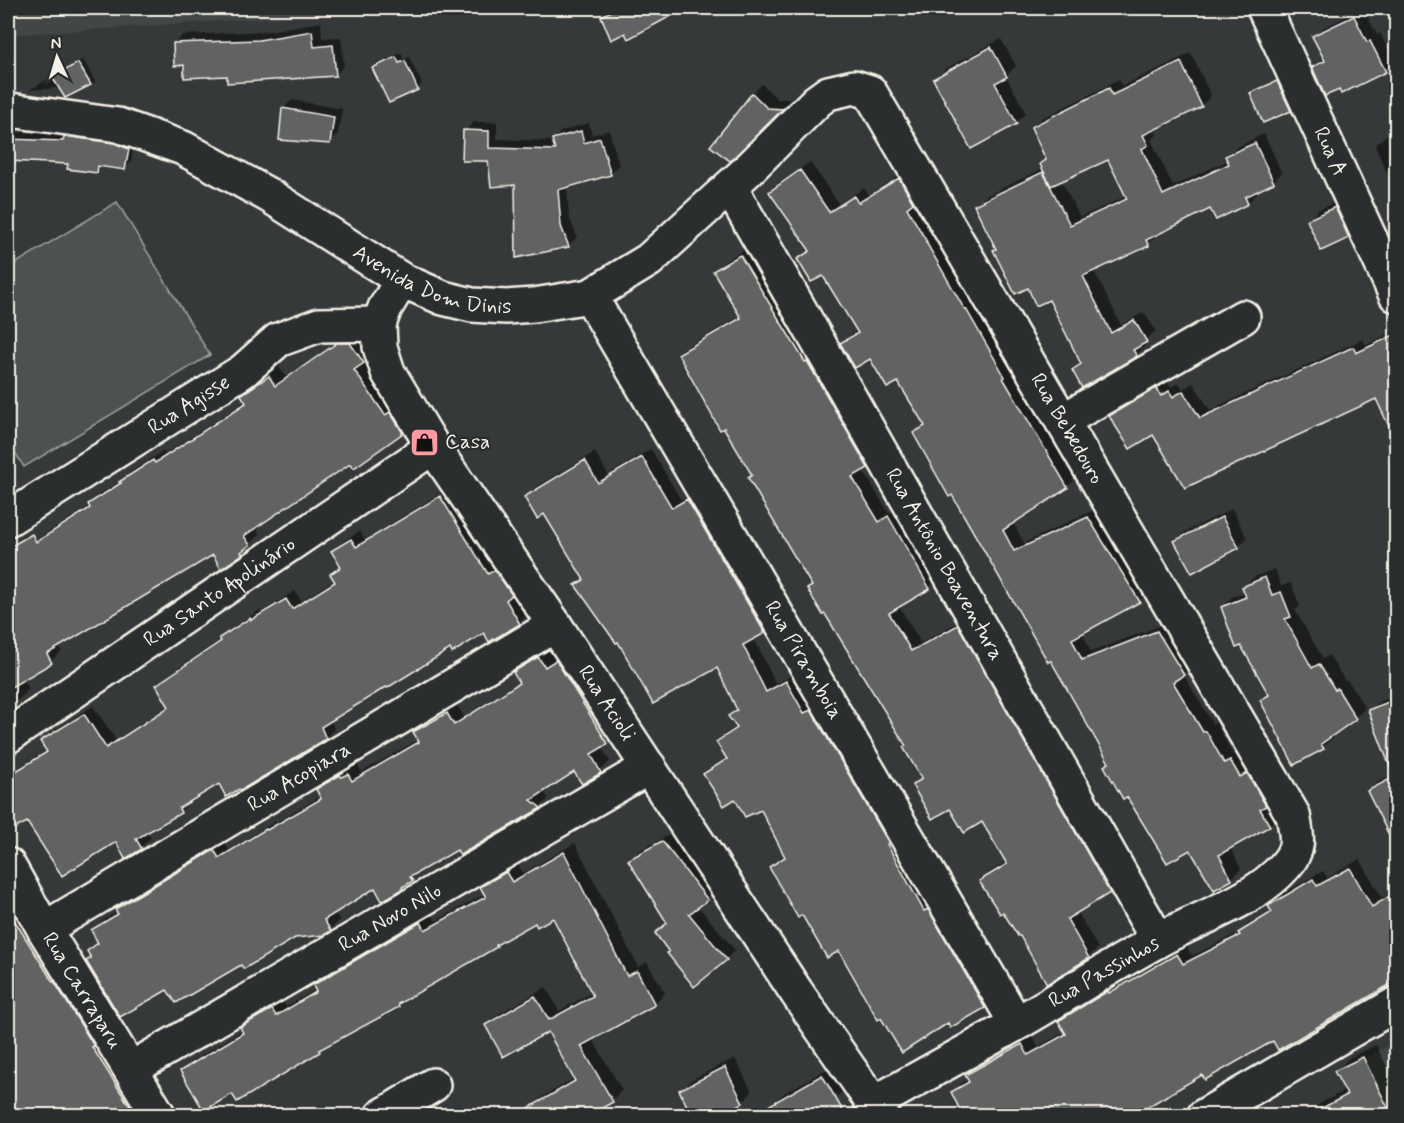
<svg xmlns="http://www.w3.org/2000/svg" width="1404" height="1123" font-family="Mynerve,sans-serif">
  <rect width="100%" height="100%" fill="#363939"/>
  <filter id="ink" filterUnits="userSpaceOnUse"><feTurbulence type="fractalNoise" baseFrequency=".0167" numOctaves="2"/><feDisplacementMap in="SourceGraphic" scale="12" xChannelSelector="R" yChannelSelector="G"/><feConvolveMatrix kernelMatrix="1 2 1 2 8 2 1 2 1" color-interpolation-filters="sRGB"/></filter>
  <g filter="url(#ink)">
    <g fill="#434645">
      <polygon points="8,8 418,8 8,35"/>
      <polygon points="1396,1040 1396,1115 1381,1115 1356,1065"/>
    </g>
    <polygon fill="#4e514f" stroke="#a1a19c" stroke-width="1.5" points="117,202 210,355 24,467 8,441 8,268"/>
    <g fill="#0007" fill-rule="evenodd">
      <polygon points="611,8 668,8 669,10 625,31 603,16"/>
      <polygon points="1363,8 1377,35 1380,33 1394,62 1385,70 1313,67 1324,57 1314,37 1323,28"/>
      <polygon points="321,22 322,38 341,37 344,66 335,75 228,75 174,44 183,35 269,31"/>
      <polygon points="1001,39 1016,66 1006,76 1026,113 1016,123 971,147 935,79 945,69"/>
      <polygon points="401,53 404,60 409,57 422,84 417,89 389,101 374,68 378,63"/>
      <path d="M1191 53 1211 96 1201 106 1154 129 1157 135 1151 140 1173 186 1229 160 1227 157 1237 147 1264 134 1282 173 1273 182 1256 191 1257 194 1247 203 1211 207 1156 233 1157 235 1148 244 1093 269 1121 325 1144 312 1156 331 1143 342 1145 346 1136 355 1074 370 1082 362 1050 298 1029 286 998 248 976 205 986 196 1044 168 1041 164 1047 158 1032 127 1042 118 1119 80 1122 86ZM1109 158 1127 196 1080 217 1061 180Z"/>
      <polygon points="83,59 95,82 91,86 29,90"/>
      <polygon points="1282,78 1294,105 1290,110 1252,93 1257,89"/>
      <polygon points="762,84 777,99 790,99 730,159 753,94"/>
      <polygon points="292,100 342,109 338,134 329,143 283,109"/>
      <polygon points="474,122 497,122 497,139 554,141 554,139 562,131 589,123 592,135 609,130 619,165 610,174 567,186 569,216 577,237 568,246 516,183 489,160 465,131"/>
      <polygon points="1396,131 1396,171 1388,175 1375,146 1385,136"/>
      <polygon points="8,132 68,134 135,142 131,162 124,169 103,165 97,171 69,162 8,160"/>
      <polygon points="810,162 839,204 864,188 868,195 909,170 1013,366 1012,368 1077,478 1067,487 1013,522 1024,543 1098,508 1148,591 1139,601 1082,632 1091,652 1167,623 1192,664 1183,674 1213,724 1216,722 1233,755 1240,752 1279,816 1269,825 1230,847 1241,869 1231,879 1214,888 1190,848 1110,762 952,493 915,434 925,423 899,380 871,357 842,343 852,334 858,330 824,274 799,259 810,248 771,192 781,182"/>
      <polygon points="1345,198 1358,227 1348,237 1309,220 1318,210"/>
      <polygon points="750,246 876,457 862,469 889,513 898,508 938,578 929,588 899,606 921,643 967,617 1118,882 1109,892 1077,911 1098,948 1088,957 1020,933 981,881 990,872 1007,861 982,820 951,807 914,785 922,777 907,745 813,586 753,475 680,354 690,345 741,316 715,272 724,262"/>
      <polygon points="1396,330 1396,437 1377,397 1153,433 1111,416 1120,406 1166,380 1171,387 1179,383 1183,389 1193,383 1210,410 1363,339 1366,345"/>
      <polygon points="349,334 360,334 373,352 364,360 396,406 412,422 402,432 351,462 255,527 260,534 242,553 213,553 58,646 62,651 51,661 23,678 29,689 19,699 8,706 8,561 27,549 37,539 90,506 89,505 100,494 124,479 131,472 163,451 165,454 246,401 243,396 253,385 279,367 286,377"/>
      <polygon points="651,449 681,500 697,491 774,622 764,632 754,639 776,684 796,673 994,997 984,1006 951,1026 948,1021 839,949 802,913 771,867 780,858 786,855 762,808 736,796 705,774 714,765 728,757 717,742 727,733 737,726 730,716 738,708 717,666 618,640 577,585 585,578 545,512 526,497 535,488 595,452 608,475"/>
      <polygon points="449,488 528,614 519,623 484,631 450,647 331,719 334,729 325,738 220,782 188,801 189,803 180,812 146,832 151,838 141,847 126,857 116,839 27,820 17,826 8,812 8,774 47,750 42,741 51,732 93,706 116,740 170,705 158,685 167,676 221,639 221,638 230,629 260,610 261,612 295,591 301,601 336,579 332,574 341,565 333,551 342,542 360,531 365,540"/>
      <polygon points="1232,509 1247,538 1238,547 1176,541 1185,532"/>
      <polygon points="1275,569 1281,586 1291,583 1300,606 1295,610 1323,659 1329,655 1345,681 1348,680 1365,708 1355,718 1331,735 1333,738 1323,747 1262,701 1269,693 1222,607 1232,597 1246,592 1244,587 1254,577"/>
      <polygon points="548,648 555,658 566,652 616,733 601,746 610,762 600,771 583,782 575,770 542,791 549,798 540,807 457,848 421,870 402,887 383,899 376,886 334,912 340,920 330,929 324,933 294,937 242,963 167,988 88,961 92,957 88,951 99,941 93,931 102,921 118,911 117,909 126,900 224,841 229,850 276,821 277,822 321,796 317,789 327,780 349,767 350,769 357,765 362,772 419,739 415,732 424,723 457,705 464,717 520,681 515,672 524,663"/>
      <polygon points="1396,695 1396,814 1384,820 1369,791 1378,782 1395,774 1370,711 1379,702"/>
      <polygon points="671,834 716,890 698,906 735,950 726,959 668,922 630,860 639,851"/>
      <polygon points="575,843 638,967 647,962 665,993 654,1004 592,1038 622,1090 612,1100 585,1116 532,1107 542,1097 575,1078 549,1030 487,1025 497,1015 546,987 559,1011 593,992 554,916 535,921 503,939 496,945 408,996 398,1006 323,1046 319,1050 237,1100 233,1092 182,1071 192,1061 243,1030 241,1028 252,1018 282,1000 286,1007 317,989 315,985 325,975 431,913 436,921 485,894 482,888 492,878 517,863 523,873"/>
      <polygon points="1360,859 1382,898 1396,890 1396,980 1279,1047 1274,1039 1203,1073 953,1093 962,1083 969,1079 967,1076 976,1066 1032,1036 1038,1047 1066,1031 1061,1020 1071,1011 1118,982 1119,984 1187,946 1192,956 1242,931 1249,923 1272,910 1270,906 1279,896 1323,871 1327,878"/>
      <polygon points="8,883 151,1116 8,1116"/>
      <polygon points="1376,1045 1396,1085 1396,1116 1297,1116 1346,1090 1336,1071 1349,1058"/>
      <polygon points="735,1058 752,1092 743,1102 715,1116 681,1090 691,1080"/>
      <polygon points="832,1066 845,1088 836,1098 774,1103 784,1093"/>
    </g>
    <g fill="#616362" stroke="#f4f1e8" stroke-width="1.5">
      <polygon points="618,8 686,8 628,39 625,33 611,40 601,16"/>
      <polygon points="1354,16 1367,42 1370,41 1386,72 1341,94 1339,90 1325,96 1312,67 1325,61 1312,36"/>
      <polygon points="312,31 314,47 333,45 336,76 227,83 227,76 184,78 184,65 174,66 173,43 259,40"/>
      <polygon points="991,47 1007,77 995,83 1017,124 971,149 933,79"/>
      <polygon points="396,57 399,63 405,61 418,90 389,103 372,68"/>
      <polygon points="1181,62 1202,107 1143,135 1148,145 1142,149 1163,195 1229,164 1225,156 1255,143 1274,183 1245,197 1248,204 1216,220 1210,209 1146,240 1149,246 1083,276 1111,333 1134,320 1147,342 1133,350 1137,356 1082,388 1072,370 1081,364 1049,300 1036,306 1028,288 1015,294 993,250 996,249 974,205 1043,172 1070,225 1127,199 1108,160 1051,186 1040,164 1046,160 1031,127 1109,88 1112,95"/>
      <polygon points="78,63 91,85 65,98 52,77"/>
      <polygon points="1277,81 1291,111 1263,123 1250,93"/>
      <polygon points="752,93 767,108 783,109 730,161 710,146"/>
      <polygon points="282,108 334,117 330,144 279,140"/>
      <polygon points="463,130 489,131 489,148 555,150 552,139 581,131 584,143 600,138 611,175 558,190 561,226 569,247 516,258 515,185 491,187 488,161 462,161"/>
      <polygon points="64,136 114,143 129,149 125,170 98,166 97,173 67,169 68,164 8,161 8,139 63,141"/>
      <polygon points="800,170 829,212 854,196 858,203 899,178 913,203 907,208 927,242 926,242 965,310 966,309 1005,377 1003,378 1068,488 1003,530 1014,551 1088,517 1140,602 1072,639 1082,660 1157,631 1184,675 1173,682 1203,732 1206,731 1224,763 1230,760 1240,777 1247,773 1266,806 1260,809 1270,826 1219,855 1232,880 1214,890 1190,850 1167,863 1127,797 1123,799 1104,766 1109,763 1051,661 1048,662 952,495 949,497 913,433 925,426 898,382 887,388 870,359 855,368 840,343 858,333 823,276 811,282 797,259 810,251 769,192"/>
      <polygon points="1335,207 1349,238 1321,251 1307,220"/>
      <polygon points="740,255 805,362 807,361 868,468 852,477 879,522 888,516 930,589 889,613 911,651 958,625 1110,893 1067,919 1089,958 1047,984 1020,936 1018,936 1003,912 1000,914 979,881 1007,864 982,822 964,833 950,809 932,819 912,785 922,779 903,747 906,746 825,614 823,615 807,589 812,586 748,478 752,475 724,428 720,430 678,354 741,318 713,271"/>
      <polygon points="1396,334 1396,441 1376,399 1185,488 1153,435 1130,449 1109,416 1156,388 1161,396 1169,391 1173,397 1183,391 1200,418 1353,347 1356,353"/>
      <polygon points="337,343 350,343 364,363 354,370 385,415 390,412 403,433 354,468 350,464 244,536 250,545 241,552 243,554 221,569 213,555 47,654 52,663 8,689 8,548 32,534 36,542 90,508 88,504 121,483 119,482 153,460 155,463 246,403 241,395 269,376 275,386"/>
      <polygon points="642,457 672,508 687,499 765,633 743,645 766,692 786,681 804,713 811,710 889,843 887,844 924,911 928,909 985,1008 950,1028 948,1023 902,1053 881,1018 878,1020 839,951 827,958 802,915 798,918 769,867 785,857 761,810 745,817 735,799 724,806 703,774 727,759 716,742 737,728 728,716 737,710 717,668 653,704 618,642 616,643 575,585 584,580 544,514 537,519 524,497 585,460 598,483"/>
      <polygon points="440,496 488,574 495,570 512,595 506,600 520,624 489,642 484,633 452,653 450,649 387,688 386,687 321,727 326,739 241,790 239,789 226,797 219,784 179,808 181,813 136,839 142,849 125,859 116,842 62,876 27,822 16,828 8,814 8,776 47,752 40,741 84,714 106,748 169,707 156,685 221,641 219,638 250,618 251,620 286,599 292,609 335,582 330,574 341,567 331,551 351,539 356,547"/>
      <polygon points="1222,517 1239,548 1192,573 1174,541"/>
      <polygon points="1265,577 1272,595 1281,592 1291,617 1285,619 1312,668 1319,664 1335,690 1337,688 1356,719 1321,744 1324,749 1294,765 1260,700 1269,695 1241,646 1236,648 1221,607 1246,597 1242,587"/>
      <polygon points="538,657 545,667 556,660 608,744 591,754 601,773 582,784 574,772 531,800 541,808 460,855 457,850 410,877 413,881 402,887 403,889 382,901 375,888 324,920 331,931 324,935 295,938 244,969 241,965 176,1003 167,990 120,1017 86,961 91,958 87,951 98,943 91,930 118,914 115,909 214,850 219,858 266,829 267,830 321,799 316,789 340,775 341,777 348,774 352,781 419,742 413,732 447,713 454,725 519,683 513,672"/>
      <polygon points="1396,699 1396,849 1367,791 1394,777 1368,710"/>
      <polygon points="662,841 708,900 689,914 727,960 694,987 667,953 669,952 655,933 667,923 628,860"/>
      <polygon points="564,852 627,976 637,971 655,1005 581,1046 613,1102 588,1116 515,1116 575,1081 548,1032 503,1057 485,1025 535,996 549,1020 593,996 553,918 537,927 535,923 496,945 497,947 398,1004 399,1007 319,1050 320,1052 237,1102 232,1094 204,1111 180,1071 243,1033 240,1027 272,1009 276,1016 316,992 313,985 421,922 425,930 486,897 480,887 506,872 512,882"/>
      <polygon points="1350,868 1372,907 1396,892 1396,981 1278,1050 1273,1041 1205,1080 1202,1075 1132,1116 963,1116 951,1092 969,1082 965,1075 1022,1044 1028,1055 1066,1034 1058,1021 1108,991 1109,993 1177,954 1183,964 1240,935 1238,933 1272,912 1268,906 1313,879 1317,886"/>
      <polygon points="8,910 53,982 54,981 94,1046 92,1047 136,1116 8,1116"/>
      <polygon points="1363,1057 1392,1116 1307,1116 1347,1095 1334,1071"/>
      <polygon points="725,1067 743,1103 719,1116 692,1116 679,1090"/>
      <polygon points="822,1075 846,1116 751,1116"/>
    </g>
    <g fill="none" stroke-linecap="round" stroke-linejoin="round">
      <defs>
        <g id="minor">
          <path id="s1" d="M1264 8 1396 295"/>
          <path id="s2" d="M8 110 17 111 118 125 183 148 270 196 402 280 443 298 472 305 506 307 534 305 590 296 649 260 746 172 817 101 828 93 854 87 870 92 1293 815C1297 837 1301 848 1285 866 1252 903 1199 917 1157 941 1109 967 1063 997 1016 1024 968 1051 920 1077 873 1104"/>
          <path id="s3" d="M730 187 1158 940"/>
          <path id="s4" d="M402 280 385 308 379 324 380 347 388 372 433 447 555 625 797 993 882 1116"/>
          <path id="s5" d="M590 296 1016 1023"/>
          <polyline points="1062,421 1243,317"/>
          <path id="s6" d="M8 519 243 371 278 340 319 325 379 324"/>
          <path id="s7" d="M8 736 433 447"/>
          <path id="s8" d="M8 865 44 929 159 1116"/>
          <path id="s9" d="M44 929 555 625"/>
          <path id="s10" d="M131 1069 649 767"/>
          <polyline points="382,1116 433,1085"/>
          <polyline points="1204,1116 1396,1004"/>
        </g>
      </defs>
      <use href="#minor" stroke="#f4f1e8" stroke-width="38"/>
      <use href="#minor" stroke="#2a2d2e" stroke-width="33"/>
      <defs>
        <polyline id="rail" points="8,8 16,8"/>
      </defs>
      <use href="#rail" stroke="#f4f1e8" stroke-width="7"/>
      <use href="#rail" stroke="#2a2d2e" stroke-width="4.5" stroke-dasharray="14" stroke-linecap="butt"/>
    </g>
  </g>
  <defs>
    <symbol id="shop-square" viewBox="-11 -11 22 22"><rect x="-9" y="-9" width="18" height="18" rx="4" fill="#ff9aa2" stroke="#2a2d2e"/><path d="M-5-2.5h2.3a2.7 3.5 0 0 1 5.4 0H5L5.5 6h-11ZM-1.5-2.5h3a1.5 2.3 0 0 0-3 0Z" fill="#111"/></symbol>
  </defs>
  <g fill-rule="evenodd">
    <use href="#shop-square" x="408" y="426" width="33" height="33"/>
  </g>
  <g text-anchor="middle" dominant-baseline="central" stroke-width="4.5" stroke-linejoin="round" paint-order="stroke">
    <g font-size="21" fill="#f4f1e8" stroke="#2a2d2e">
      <text stroke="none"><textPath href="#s1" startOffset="158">Rua A</textPath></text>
      <text stroke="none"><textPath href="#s2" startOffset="465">Avenida Dom Dinis</textPath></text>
      <text stroke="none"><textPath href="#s6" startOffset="214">Rua Agisse</textPath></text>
      <text stroke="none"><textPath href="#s2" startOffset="1377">Rua Bebedouro</textPath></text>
      <text stroke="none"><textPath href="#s3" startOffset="434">Rua Antônio Boaventura</textPath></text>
      <text stroke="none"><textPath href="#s7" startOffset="256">Rua Santo Apolinário</textPath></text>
      <text stroke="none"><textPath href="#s5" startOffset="422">Rua Piramboia</textPath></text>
      <text stroke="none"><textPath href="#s4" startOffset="496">Rua Acioli</textPath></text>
      <text stroke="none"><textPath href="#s9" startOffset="297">Rua Acopiara</textPath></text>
      <text stroke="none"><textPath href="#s10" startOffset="300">Rua Novo Nilo</textPath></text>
      <text transform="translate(1104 972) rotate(-30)">Rua Passinhos</text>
      <text stroke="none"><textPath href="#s8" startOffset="146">Rua Carraparu</textPath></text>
    </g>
    <g font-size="21" fill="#f4f1e8" stroke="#2a2d2e" text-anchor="start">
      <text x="445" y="442">Casa</text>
    </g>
  </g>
  <rect width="1404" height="1123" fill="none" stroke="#2a2d2e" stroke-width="30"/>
  <rect x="15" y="15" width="1374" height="1093" fill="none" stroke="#f4f1e8" stroke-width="2" filter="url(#ink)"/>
  <g transform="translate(57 57) rotate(356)" stroke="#2a2d2e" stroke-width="4.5" paint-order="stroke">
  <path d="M0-4.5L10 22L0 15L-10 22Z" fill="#f4f1e8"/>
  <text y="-9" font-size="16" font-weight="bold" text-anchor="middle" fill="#f4f1e8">N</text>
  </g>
</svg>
